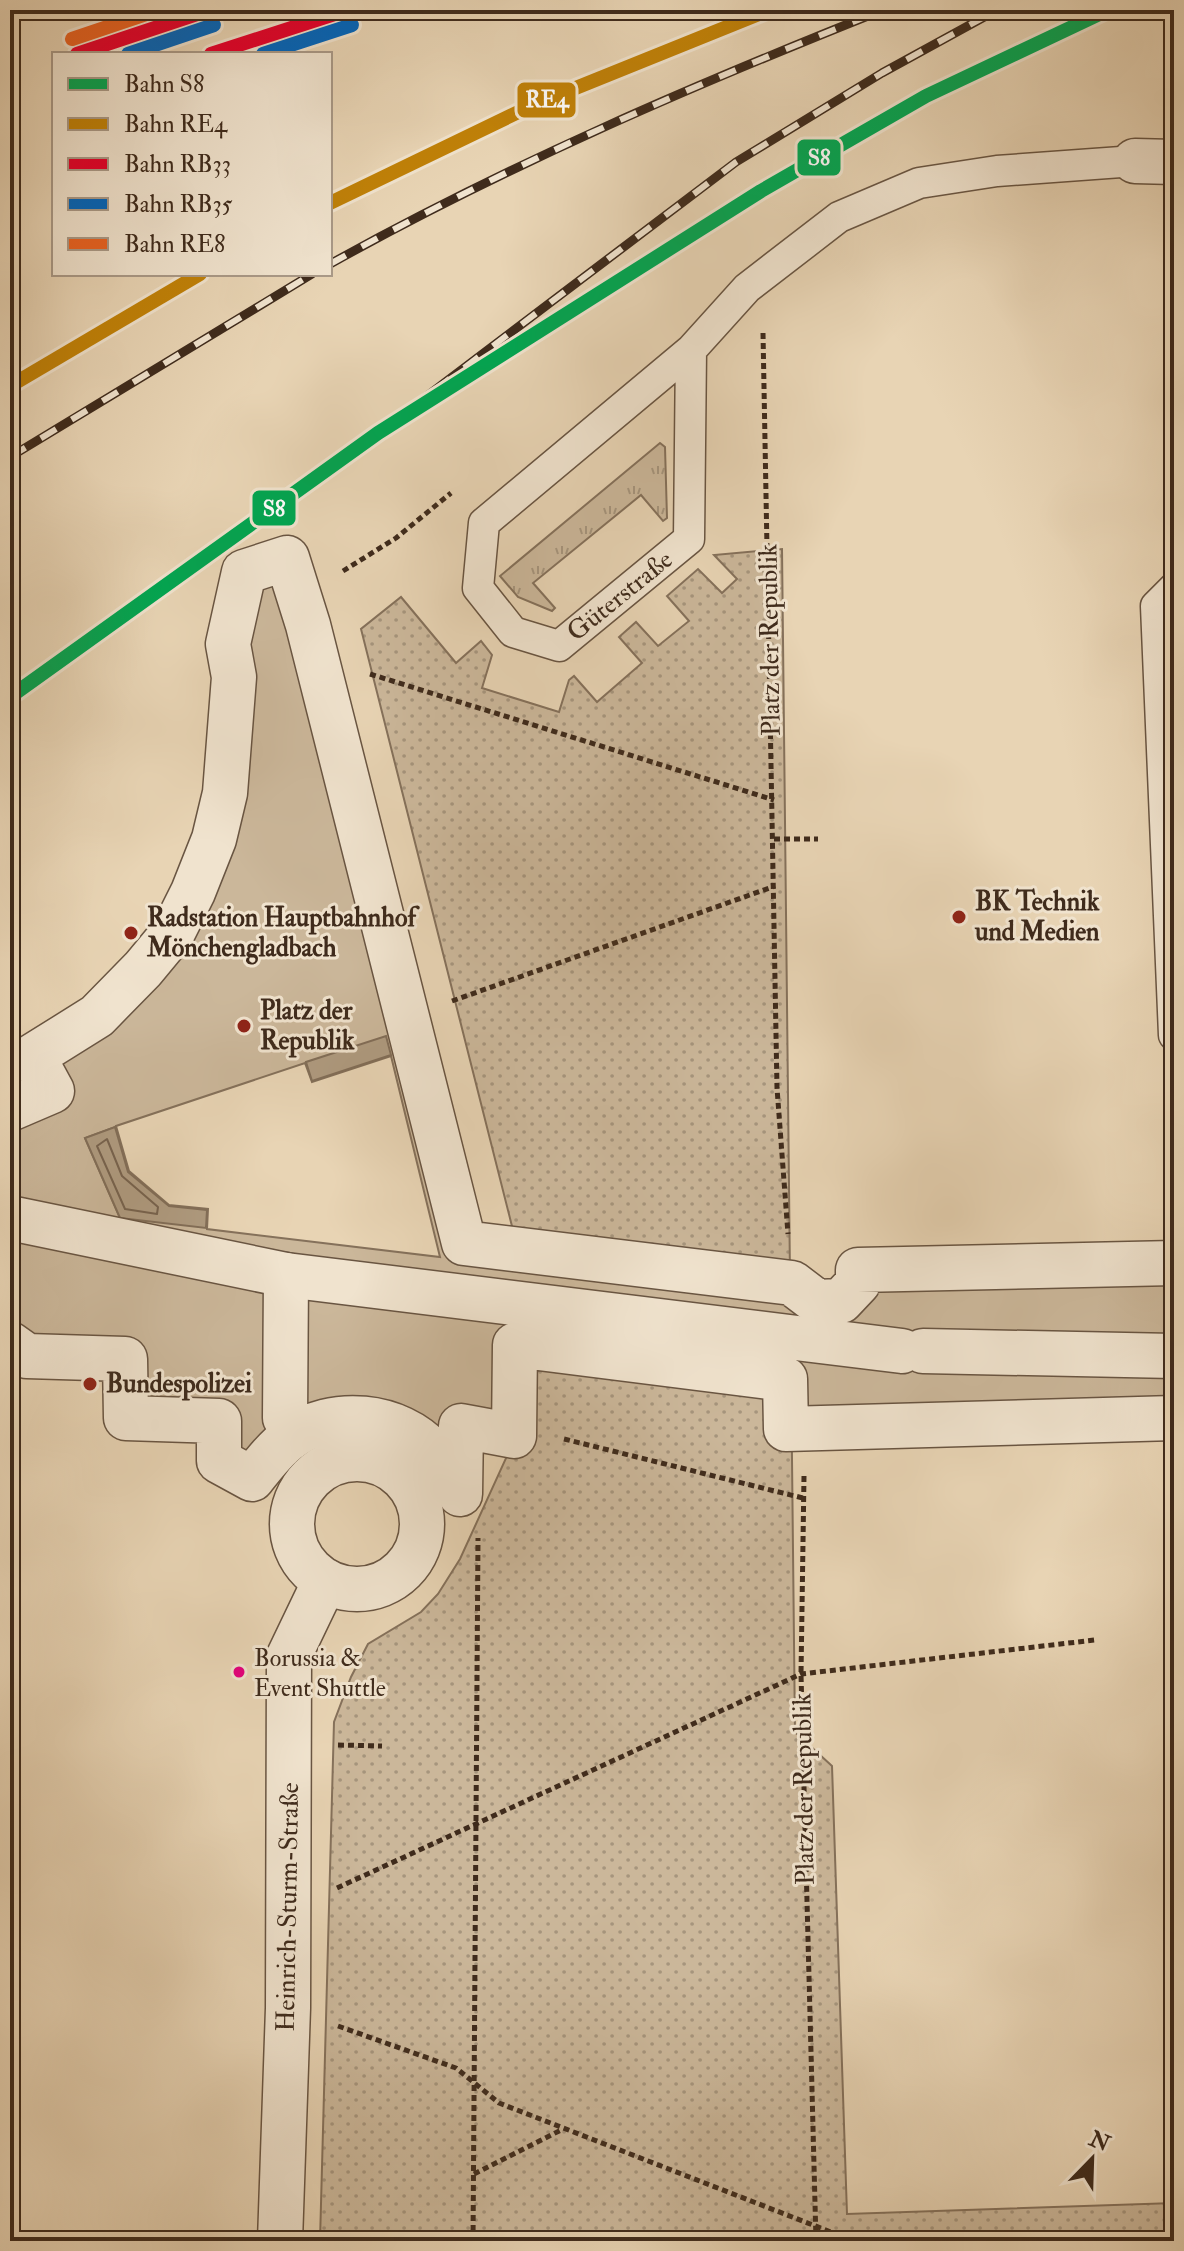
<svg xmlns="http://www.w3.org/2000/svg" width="1184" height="2251" font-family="'IM FELL Double Pica',serif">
  <defs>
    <pattern id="grass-tufts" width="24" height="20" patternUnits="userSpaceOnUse" patternTransform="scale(2)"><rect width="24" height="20" fill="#cbb79a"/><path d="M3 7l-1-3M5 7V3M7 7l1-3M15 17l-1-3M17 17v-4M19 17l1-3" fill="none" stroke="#a6957d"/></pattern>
    <pattern id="park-dots" width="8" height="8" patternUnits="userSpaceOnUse" patternTransform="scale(2)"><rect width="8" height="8" fill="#cbb79a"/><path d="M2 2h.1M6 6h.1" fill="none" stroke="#a6957d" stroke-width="1.8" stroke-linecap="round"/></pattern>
  </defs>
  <rect width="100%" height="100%" fill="#e8d4b4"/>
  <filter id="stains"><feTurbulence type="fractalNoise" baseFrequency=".0025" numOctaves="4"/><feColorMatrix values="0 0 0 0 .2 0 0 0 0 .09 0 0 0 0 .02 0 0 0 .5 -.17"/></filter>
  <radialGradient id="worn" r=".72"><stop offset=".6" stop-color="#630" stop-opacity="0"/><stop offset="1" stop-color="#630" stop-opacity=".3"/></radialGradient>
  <polygon fill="url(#grass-tufts)" stroke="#85715b" stroke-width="2" points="660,443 665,447 667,518 663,521 641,495 533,583 555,608 552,611 518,597 500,576"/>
  <polygon fill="url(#park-dots)" stroke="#85715b" stroke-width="2" points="782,549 795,1732 832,1766 847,2214 1174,2203 1174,2241 320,2241 334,1722 351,1677 368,1644 421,1612 438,1594 460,1559 512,1445 516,1242 361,629 401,597 456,663 481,641 492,655 482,688 559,712 569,680 574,676 597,702 642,663 619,637 636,622 658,646 689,621 667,596 698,569 722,593 737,579 714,555"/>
  <path fill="#cbb79a" stroke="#85715b" stroke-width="2" fill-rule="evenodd" d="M287 558 464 1243 792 1283H858L1174 1263V1418L823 1428 784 1379 516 1345 514 1436 479 1430 460 1494 349 1417 252 1479 218 1421 126 1418 125 1359 10 1344V1109L33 1056 193 892 242 593ZM391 1056 440 1257 207 1229 208 1209 169 1205 129 1171 116 1126 305 1063 312 1082ZM115 1127 128 1171 169 1206 206 1210 120 1218 85 1138Z"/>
  <g fill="#af9b80" stroke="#826e58" stroke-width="2">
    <polygon points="386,1036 391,1055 312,1081 306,1062"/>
    <polygon points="115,1127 128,1172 169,1206 207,1210 206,1228 120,1218 85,1138"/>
  </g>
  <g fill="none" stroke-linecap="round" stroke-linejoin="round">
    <polygon stroke="#77634e" stroke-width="2" points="107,1139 122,1176 158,1207 157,1214 125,1209 97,1146"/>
    <defs>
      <g id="service">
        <polyline points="691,350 689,539 559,646 513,632 478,588 484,523 691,350 747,288 839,217 919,183 997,171 1135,161"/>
        <polyline points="1174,588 1156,606 1174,1035"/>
      </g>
      <g id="pedestrian">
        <polyline points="10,1109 52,1091 33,1056 97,1016 143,969 172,934 193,892 214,839 225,793 234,677 228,644 244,572 287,558 308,625 464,1243 792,1283 817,1302 841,1301 858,1283 858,1270 1174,1263"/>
        <polyline points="10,1218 286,1275 902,1351"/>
        <path d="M10 1344 27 1356 125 1359 126 1418 219 1421V1461L252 1479C263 1465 275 1449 290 1438 332 1407 398 1413 433 1452 444 1464 452 1480 460 1494L461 1426 514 1436 515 1345 785 1379 786 1429 1174 1418"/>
        <polyline points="923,1351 1174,1356"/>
        <polyline points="285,1418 286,1275"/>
      </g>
      <g id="minor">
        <polyline points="1135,161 1174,162"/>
        <circle cx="357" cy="1524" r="65"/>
        <polyline points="280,2241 288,2008 289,1656 325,1581"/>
      </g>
    </defs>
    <use href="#service" stroke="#695542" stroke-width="33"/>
    <use href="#pedestrian" stroke="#695542" stroke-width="47"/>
    <use href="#minor" stroke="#695542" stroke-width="47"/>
    <g stroke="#3f2b1c" stroke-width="5" stroke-dasharray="6 4" stroke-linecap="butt">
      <polyline points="763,333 777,1088 788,1234"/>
      <polyline points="343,571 396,538 451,493"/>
      <polyline points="370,674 774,800"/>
      <polyline points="774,839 818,839"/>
      <polyline points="452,1001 775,886"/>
      <polyline points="564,1439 803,1498"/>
      <polyline points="804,1476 801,1674 816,2241"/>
      <polyline points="338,1745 382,1746"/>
      <polyline points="337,1888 801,1674 1095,1640"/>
      <polyline points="338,2026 456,2068 499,2103 854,2241"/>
      <polyline points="474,2174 561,2130"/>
      <polyline points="473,2241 478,1538"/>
    </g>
    <use href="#service" stroke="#f0e3ce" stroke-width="30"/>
    <use href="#pedestrian" stroke="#f0e3ce" stroke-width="44"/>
    <use href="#minor" stroke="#f0e3ce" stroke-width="44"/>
    <defs>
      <g id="rail">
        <path d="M330 264C508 165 694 85 883 10"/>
        <polyline points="378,433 736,162 882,73 997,10"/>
        <polyline points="10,457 312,274"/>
      </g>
    </defs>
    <use href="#rail" stroke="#3f2b1c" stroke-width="9"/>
    <use href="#rail" stroke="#f0e3ce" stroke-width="6" stroke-dasharray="18" stroke-linecap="butt"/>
    <defs>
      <polyline id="rail-1" points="10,697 378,433 761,191 926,96 1108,10"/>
      <g id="rail-2">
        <polyline points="330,203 531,106 769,10"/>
        <polyline points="10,386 200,274"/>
      </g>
      <g id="rail-3">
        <polyline points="77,54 209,10"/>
        <polyline points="211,54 347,10"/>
      </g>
      <g id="rail-4">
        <polyline points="128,54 214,25"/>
        <polyline points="263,54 352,25"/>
      </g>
      <polyline id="rail-5" points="72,39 158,10"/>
    </defs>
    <use href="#rail-1" stroke="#f0e3ce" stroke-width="20"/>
    <use href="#rail-2" stroke="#f0e3ce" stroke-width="20"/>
    <use href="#rail-3" stroke="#f0e3ce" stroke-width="20"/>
    <use href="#rail-4" stroke="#f0e3ce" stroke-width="20"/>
    <use href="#rail-5" stroke="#f0e3ce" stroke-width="20"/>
    <use href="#rail-1" stroke="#00a651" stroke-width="14"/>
    <use href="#rail-2" stroke="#c08108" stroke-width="14"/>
    <use href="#rail-3" stroke="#e4002b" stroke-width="14"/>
    <use href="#rail-4" stroke="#0065bd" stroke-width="14"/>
    <use href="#rail-5" stroke="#e96222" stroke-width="14"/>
  </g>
  <g fill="#8f2418" stroke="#f0e3ce" stroke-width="3">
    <circle cx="959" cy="917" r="8"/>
    <circle cx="131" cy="933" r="8"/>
    <circle cx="244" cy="1026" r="8"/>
    <circle cx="90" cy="1384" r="8"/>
  </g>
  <circle fill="#e5007d" stroke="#f0e3ce" stroke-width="3" cx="239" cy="1672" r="7"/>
  <g text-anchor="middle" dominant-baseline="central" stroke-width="6" stroke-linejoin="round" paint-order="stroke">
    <g font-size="24" fill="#3f2b1c" stroke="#f0e3ce" text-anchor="start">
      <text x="254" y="1658">Borussia &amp;<tspan x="254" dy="30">Event Shuttle</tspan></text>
    </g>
    <g font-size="26" fill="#3f2b1c" stroke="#f0e3ce">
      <text transform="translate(620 596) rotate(-39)">Güterstraße</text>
      <text transform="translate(770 640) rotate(-91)">Platz der Republik</text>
      <text transform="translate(804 1789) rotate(-91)">Platz der Republik</text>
      <text transform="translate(288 1907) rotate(-89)">Heinrich-Sturm-Straße</text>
    </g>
    <g font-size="26" font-weight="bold" fill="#3f2b1c" stroke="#f0e3ce" text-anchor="start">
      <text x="975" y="902">BK Technik<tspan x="975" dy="30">und Medien</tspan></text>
      <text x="147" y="918">Radstation Hauptbahnhof<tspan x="147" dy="30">Mönchengladbach</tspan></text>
      <text x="260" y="1011">Platz der<tspan x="260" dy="30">Republik</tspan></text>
      <text x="106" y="1384">Bundespolizei</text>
    </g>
  </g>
  <g stroke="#f0e3ce" stroke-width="3">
    <rect x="516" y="81" width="61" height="38" rx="8" fill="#c08108"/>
    <rect x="796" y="138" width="46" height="39" rx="8" fill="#00a651"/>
    <rect x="251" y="489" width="46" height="38" rx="8" fill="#00a651"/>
  </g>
  <g font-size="22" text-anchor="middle" font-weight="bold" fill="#fff">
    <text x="547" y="107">RE4</text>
    <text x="819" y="165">S8</text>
    <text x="274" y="516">S8</text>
  </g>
  <rect width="1184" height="2251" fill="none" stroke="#e8d4b4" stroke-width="40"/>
  <rect x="12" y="12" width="1160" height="2227" fill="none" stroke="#3f2b1c" stroke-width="4"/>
  <rect x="20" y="20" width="1144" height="2211" fill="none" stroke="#3f2b1c" stroke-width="2"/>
  <rect x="52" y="52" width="280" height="224" fill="#f0e3ce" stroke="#a99987" stroke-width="2"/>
  <rect x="68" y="78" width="40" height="12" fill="#00a651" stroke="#a99987" stroke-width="2"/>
  <text x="124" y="92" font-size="24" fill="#3f2b1c">Bahn S8</text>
  <rect x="68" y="118" width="40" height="12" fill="#c08108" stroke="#a99987" stroke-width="2"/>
  <text x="124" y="132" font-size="24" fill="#3f2b1c">Bahn RE4</text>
  <rect x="68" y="158" width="40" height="12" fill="#e4002b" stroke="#a99987" stroke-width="2"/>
  <text x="124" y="172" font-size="24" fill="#3f2b1c">Bahn RB33</text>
  <rect x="68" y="198" width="40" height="12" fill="#0065bd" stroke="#a99987" stroke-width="2"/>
  <text x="124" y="212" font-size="24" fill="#3f2b1c">Bahn RB35</text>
  <rect x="68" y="238" width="40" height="12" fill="#e96222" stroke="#a99987" stroke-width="2"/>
  <text x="124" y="252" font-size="24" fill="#3f2b1c">Bahn RE8</text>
  <g transform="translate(1092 2159) rotate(23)" stroke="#f0e3ce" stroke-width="6" paint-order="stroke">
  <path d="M0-6L14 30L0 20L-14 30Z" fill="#3f2b1c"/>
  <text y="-12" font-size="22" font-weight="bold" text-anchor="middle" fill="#3f2b1c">N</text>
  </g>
  <rect width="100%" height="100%" filter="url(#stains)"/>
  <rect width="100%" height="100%" fill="url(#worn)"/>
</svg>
